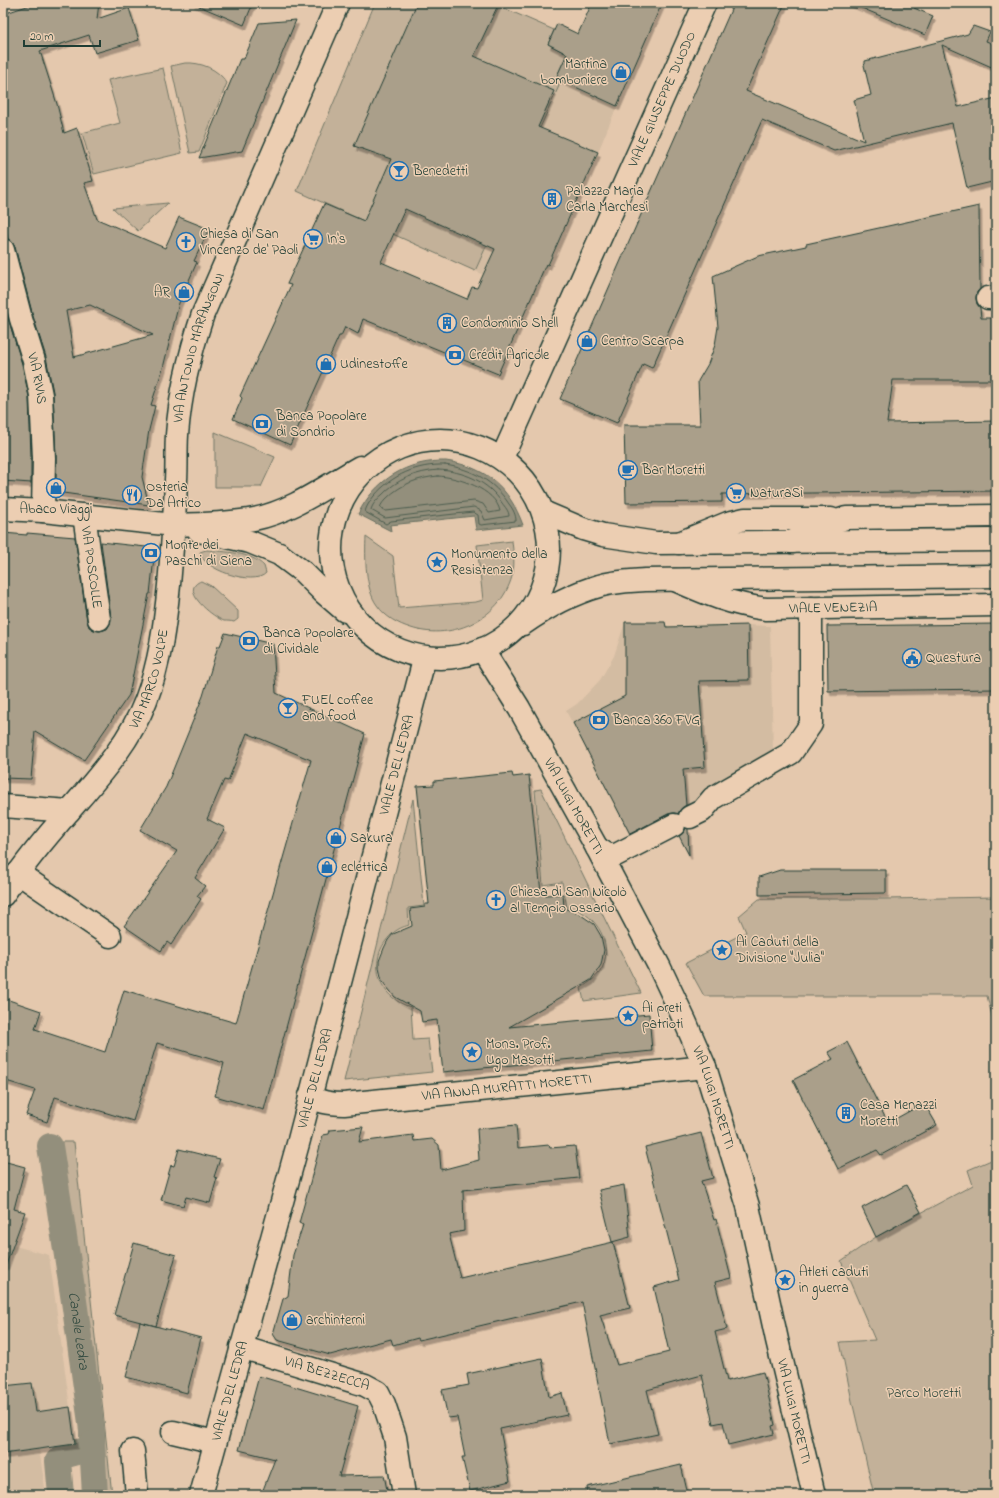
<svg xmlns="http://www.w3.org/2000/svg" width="999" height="1498" font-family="'Indie Flower',sans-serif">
  <defs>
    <filter id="shadow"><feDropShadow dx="2.5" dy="4.5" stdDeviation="0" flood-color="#0004"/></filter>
  </defs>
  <rect width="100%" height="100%" fill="#e4c8ad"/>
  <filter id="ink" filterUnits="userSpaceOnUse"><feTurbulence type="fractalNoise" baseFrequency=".025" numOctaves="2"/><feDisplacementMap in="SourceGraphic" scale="8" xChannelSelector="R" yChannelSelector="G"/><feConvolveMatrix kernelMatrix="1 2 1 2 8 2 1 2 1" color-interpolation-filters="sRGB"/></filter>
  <g filter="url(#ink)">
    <g fill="#d3bca2">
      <polygon points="556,78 617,106 598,152 533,297 475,271 558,86"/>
      <polygon points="625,622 665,622 666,627 747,625 770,626 773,753 694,805 632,837 566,711 577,704 600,680 614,656"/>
      <polygon points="3,1243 49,1255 75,1444 39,1449 46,1495 3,1495"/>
    </g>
    <g fill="#c3b199" stroke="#717766">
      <polygon points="375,3 455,3 492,20 499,6 554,30 548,44 567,54 556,78 559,86 475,271 297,191"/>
      <path d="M185 63C201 62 218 69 227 83L199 152 190 153 171 66Z"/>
      <polygon points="163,68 182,153 94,174 82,133 120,123 108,80"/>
      <polygon points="168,203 138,231 113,208"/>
      <polygon points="215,432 275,457 261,487 215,487"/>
      <path d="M366 537 393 556 399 608 476 602 483 600 477 545 512 541C513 551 515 562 513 572 504 617 453 642 411 628 398 624 385 617 377 605 365 589 365 556 366 537Z"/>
      <path d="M206 550C225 552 251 552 264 566L266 573C254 587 201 569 200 552Z"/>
      <path d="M201 581 211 586 238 611V619L234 622C231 621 227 621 224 621 213 617 178 590 201 581Z"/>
      <path d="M541 789 641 993 584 1001 581 988C590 982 599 976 603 966 613 941 594 911 567 907L562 882 543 885 535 790Z"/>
      <path d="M413 799 424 906 408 908 409 925C403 927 397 929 392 934 366 958 377 998 411 1007L413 1040 428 1039 432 1072 344 1081Z"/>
      <polygon points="996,897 996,1032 987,996 704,996 686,963 746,932 739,916 759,899 885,899"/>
      <polygon points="54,1142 74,1142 112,1495 102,1495 97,1447"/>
      <polygon points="996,1158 996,1495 874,1495 852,1401 840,1342 875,1340 841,1261 876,1237 973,1185 968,1170"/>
    </g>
    <path fill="#938f7b" stroke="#656e5f" d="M446 461C486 467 509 487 523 525L476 530 474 516 390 525 391 531 358 514C375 480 407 460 446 461Z"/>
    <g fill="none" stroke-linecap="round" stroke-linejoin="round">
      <g stroke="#4d5e50" stroke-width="1">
        <path d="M445 465C472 469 494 481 509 504 513 509 516 515 516 521L481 525 479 524 478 515 473 512 391 521 386 524 365 512C366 507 370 501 374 496 392 475 417 464 445 465Z"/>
        <path d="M438 470C463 471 488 481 502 503 505 507 509 511 509 516L485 520 481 511 474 507 385 518 371 510C372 505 377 499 382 495 397 479 416 472 438 470Z"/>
        <path d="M438 476C458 477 495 489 500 511L489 513 483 504 474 501 386 511 380 508C381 504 384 501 387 498 401 484 418 478 438 476Z"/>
      </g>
      <g stroke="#938f7b" stroke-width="26">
        <path id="s1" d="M50 1146 74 1301 92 1430V1444L89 1449 63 1456 58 1461 61 1495"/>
        <polyline points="92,1444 95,1495"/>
      </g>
    </g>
    <g fill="#aa9f8a" stroke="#1f3d34" fill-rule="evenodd" filter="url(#shadow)">
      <path d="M36 3H99L97 19 129 8 139 40 95 53 89 35 40 51 57 104 64 133 77 128 93 181 84 183 97 219 165 248 179 217 209 229 194 261 197 262 179 303 163 368 151 405 155 406 149 430 142 477 149 505 56 492V457L53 392 46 357 33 316 15 247 12 242 8 239 3 219V14ZM90 305 153 335 74 357 66 311Z"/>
      <polygon points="192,3 253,3 244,25"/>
      <path d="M417 3H499L474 56 554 91 538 127 598 152 548 265 546 264 498 374 363 319 358 334 345 327 341 336H339L290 445 233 419 242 398 240 396 291 285 287 284 324 204 364 221 391 159 354 146ZM405 209 495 249 477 288 472 287 467 299 381 262Z"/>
      <polygon points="592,3 662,3 617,106 556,78 567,54 548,44 557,24 578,34"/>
      <polygon points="734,3 785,3 746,91 864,141 854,100 871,95 864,65 865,64 865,61 968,34 973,26 990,32 986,41 996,45 996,69 942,45 958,107 996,98 996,181 967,188 952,123 834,151 762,120 652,368 643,364 617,423 560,399"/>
      <polygon points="850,3 916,3 914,8 933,16 925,35"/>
      <polygon points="296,20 242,151 199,158 240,59 244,59 259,23"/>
      <polygon points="979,206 980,289 977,292 976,298 977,304 980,308 981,318 996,318 996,380 893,380 887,423 996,421 996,491 722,494 722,502 626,503 624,425 700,425 698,381 708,364 715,345 718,327 713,276 758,256 806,246 806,244"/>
      <polygon points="8,318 22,364 29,397 31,458 31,483 3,481 3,319"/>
      <polygon points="3,533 27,535 27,533 75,537 87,621 89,627 94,630 100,631 107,629 110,624 111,618 101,542 155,548 150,594 149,594 129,695 84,760 35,731 31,779 3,778"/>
      <polygon points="625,622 665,622 666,627 748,625 749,680 699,681 705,767 683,769 686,805 680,810 678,814 674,813 668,814 630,834 573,723 625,696"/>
      <polygon points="996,624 996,689 828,691 827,626"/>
      <polygon points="225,633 273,644 276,693 365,734 264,1110 215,1096 224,1063 157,1043 133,1121 55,1097 47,1122 26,1115 35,1090 3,1080 3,998 41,1011 35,1029 105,1052 124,990 236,1023 311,760 247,733 228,781 224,780 207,819 225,828 195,878 205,886 197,896 201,899 171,945 167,942 161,951 124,926 177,851 140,830 166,787 203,696 218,646 220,646"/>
      <polygon points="512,773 513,777 529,775 541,893 545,892 545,895 563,894 564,908 581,915 594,924 601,936 604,950 601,965 591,980 509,1027 649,1014 652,1051 443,1072 437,1020 422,1022 420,1011 395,997 382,981 379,968 379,961 384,948 388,940 393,934 412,926 410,909 425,907 425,904 429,904 417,786 434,785 434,781"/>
      <polygon points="686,828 688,829 689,855 679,836 684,832"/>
      <polygon points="780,870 886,870 886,893 759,895 759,877"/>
      <polygon points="847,1042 888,1123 924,1103 937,1125 881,1155 877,1150 838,1169 793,1080 833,1059 828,1052"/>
      <polygon points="516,1125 518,1148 549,1145 550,1148 575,1146 579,1178 463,1190 464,1231 449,1234 460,1278 613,1242 630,1308 600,1315 617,1365 669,1352 654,1287 679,1280 645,1147 701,1133 713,1178 701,1181 714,1220 716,1219 731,1278 715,1282 727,1329 715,1332 727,1381 763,1372 775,1425 772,1426 774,1434 728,1445 723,1422 713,1424 702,1375 647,1390 658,1434 610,1444 582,1302 419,1340 418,1338 393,1345 391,1339 330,1355 277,1340 273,1334 283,1299 288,1296 293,1255 303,1225 299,1223 323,1135 329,1134 330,1130 363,1127 359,1142 413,1135 414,1141 432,1139 439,1145 441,1170 479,1160 477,1129"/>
      <polygon points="179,1149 220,1159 214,1177 217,1178 210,1203 186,1197 183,1206 161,1200 171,1165 174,1166"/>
      <polygon points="3,1161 25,1167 14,1209 25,1212 6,1265 3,1265"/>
      <polygon points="624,1185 630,1237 612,1242 599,1190"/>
      <polygon points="906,1185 921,1212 876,1237 862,1208"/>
      <polygon points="134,1243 176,1255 156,1326 114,1315"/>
      <polygon points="140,1322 201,1338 187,1393 126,1377"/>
      <polygon points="542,1358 549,1397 562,1393 567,1415 500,1429 510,1481 470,1491 462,1457 465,1457 457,1417 448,1418 442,1390 469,1385 467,1374"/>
      <polygon points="259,1376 358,1406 339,1476 384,1475 388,1495 261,1495 275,1459 239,1450"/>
      <polygon points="32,1383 36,1412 70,1407 75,1444 3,1454 3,1386"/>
      <polygon points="681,1465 688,1495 588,1495 587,1487"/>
    </g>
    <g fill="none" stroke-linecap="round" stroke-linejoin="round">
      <defs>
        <g id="minor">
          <path id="s2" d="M3 250 21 319 34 361 41 395 44 458 43 511"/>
          <polyline points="988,298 996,298"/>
          <polyline points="3,509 43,511 174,525"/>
          <path id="s3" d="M84 515 99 619"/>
          <path d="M792 542C810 531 826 524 846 518L996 516"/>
          <polyline points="679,543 728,523 745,519 831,519"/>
          <path id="s4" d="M675 580C707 594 730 604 766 609L996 605"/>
          <path id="s5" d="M482 649 519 708 597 848 659 966 685 1021 705 1067 748 1206 777 1340 814 1495"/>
          <polyline points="3,806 69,811"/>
          <polyline points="690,817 702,811 713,798 791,753 811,724 811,608"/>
          <polyline points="597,848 608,855 616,855 674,825"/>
          <polyline points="18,873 110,936"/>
          <path id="s6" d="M310 1096C320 1103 332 1104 344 1104L705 1067"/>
          <path id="s7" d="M241 1347 365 1385 378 1392 384 1404 395 1437 404 1495"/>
          <polyline points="173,1432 215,1442"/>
          <polyline points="133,1451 137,1495"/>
        </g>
        <g id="major">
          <circle cx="440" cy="549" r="109"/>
          <path id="s8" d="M502 458 705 3"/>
          <polyline points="543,512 583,529 603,535 656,543 996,540"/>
          <path d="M174 525C200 524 228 524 254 519 293 511 326 486 360 467"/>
          <polyline points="199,531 250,542 279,554 303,572 323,592 345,611"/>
          <path d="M523 624C546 608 571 594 599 586 614 581 629 581 645 580L996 576"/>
          <path id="s9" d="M3 895C23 865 46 837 70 810 99 776 130 742 146 700 160 663 165 624 169 585 172 550 175 515 176 480 177 465 176 450 177 435 180 394 190 353 203 314L338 3"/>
          <path id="s10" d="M201 1495 299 1140 424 660"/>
        </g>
      </defs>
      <use href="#minor" stroke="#1f3d34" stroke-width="25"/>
      <use href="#major" stroke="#1f3d34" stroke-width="25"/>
      <use href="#minor" stroke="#ecceb2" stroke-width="22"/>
      <use href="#major" stroke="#ecceb2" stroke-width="22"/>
    </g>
  </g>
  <defs>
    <symbol id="shop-ring" viewBox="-11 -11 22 22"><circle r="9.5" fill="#ecceb2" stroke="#1f6fb2" stroke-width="1.5"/><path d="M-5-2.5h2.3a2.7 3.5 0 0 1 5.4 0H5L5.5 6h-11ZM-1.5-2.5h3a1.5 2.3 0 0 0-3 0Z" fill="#1f6fb2"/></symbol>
    <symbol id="bar-ring" viewBox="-11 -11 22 22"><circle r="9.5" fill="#ecceb2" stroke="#1f6fb2" stroke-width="1.5"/><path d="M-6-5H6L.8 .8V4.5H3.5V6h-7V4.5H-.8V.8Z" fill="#1f6fb2"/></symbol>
    <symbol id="building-ring" viewBox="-11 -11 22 22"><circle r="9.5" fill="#ecceb2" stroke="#1f6fb2" stroke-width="1.5"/><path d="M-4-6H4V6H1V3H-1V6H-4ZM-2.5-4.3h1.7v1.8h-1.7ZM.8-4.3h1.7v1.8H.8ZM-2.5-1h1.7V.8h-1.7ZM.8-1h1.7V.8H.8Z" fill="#1f6fb2"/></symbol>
    <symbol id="supermarket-ring" viewBox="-11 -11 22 22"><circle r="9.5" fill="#ecceb2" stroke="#1f6fb2" stroke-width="1.5"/><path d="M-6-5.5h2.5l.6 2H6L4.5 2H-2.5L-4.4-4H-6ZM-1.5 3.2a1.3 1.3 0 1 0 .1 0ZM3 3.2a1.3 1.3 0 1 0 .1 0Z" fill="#1f6fb2"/></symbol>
    <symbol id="church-ring" viewBox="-11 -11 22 22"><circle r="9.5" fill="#ecceb2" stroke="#1f6fb2" stroke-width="1.5"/><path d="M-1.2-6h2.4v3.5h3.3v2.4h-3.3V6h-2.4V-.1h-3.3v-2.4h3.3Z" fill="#1f6fb2"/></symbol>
    <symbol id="bank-ring" viewBox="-11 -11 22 22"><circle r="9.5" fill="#ecceb2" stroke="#1f6fb2" stroke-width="1.5"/><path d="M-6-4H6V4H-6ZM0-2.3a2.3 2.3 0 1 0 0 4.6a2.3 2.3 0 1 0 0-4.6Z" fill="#1f6fb2"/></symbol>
    <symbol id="cafe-ring" viewBox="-11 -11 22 22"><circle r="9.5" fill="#ecceb2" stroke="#1f6fb2" stroke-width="1.5"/><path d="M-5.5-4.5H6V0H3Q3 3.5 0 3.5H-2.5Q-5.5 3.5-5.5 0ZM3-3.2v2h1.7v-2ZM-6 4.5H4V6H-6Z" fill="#1f6fb2"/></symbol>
    <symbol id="restaurant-ring" viewBox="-11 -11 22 22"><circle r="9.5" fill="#ecceb2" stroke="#1f6fb2" stroke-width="1.5"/><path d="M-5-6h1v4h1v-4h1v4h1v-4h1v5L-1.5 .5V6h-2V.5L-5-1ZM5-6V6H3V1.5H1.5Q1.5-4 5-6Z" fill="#1f6fb2"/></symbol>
    <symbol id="sight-ring" viewBox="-11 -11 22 22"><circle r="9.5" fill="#ecceb2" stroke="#1f6fb2" stroke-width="1.5"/><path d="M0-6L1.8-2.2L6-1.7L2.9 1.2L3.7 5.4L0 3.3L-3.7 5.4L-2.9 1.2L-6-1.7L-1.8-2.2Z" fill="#1f6fb2"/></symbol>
    <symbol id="civic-ring" viewBox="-11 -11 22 22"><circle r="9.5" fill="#ecceb2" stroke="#1f6fb2" stroke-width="1.5"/><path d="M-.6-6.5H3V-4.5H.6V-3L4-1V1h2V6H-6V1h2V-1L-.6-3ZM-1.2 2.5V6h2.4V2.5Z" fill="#1f6fb2"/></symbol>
  </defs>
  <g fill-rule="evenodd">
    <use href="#shop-ring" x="610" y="61" width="22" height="22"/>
    <use href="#bar-ring" x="388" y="160" width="22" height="22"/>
    <use href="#building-ring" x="541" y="188" width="22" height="22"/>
    <use href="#supermarket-ring" x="302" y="228" width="22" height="22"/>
    <use href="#church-ring" x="175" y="231" width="22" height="22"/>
    <use href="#shop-ring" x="173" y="281" width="22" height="22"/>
    <use href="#building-ring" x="436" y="312" width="22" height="22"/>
    <use href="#shop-ring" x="576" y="330" width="22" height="22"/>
    <use href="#bank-ring" x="444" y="344" width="22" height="22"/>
    <use href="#shop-ring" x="315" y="353" width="22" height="22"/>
    <use href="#bank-ring" x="251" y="413" width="22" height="22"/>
    <use href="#cafe-ring" x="617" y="459" width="22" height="22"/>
    <use href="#shop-ring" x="45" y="477" width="22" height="22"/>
    <use href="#supermarket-ring" x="725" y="482" width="22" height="22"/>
    <use href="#restaurant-ring" x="121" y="484" width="22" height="22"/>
    <use href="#bank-ring" x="140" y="542" width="22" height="22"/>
    <use href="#sight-ring" x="426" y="551" width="22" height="22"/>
    <use href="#bank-ring" x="238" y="630" width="22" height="22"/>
    <use href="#civic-ring" x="901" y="647" width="22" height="22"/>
    <use href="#bar-ring" x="277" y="697" width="22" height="22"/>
    <use href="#bank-ring" x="588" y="709" width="22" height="22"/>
    <use href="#shop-ring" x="325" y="827" width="22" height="22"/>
    <use href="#shop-ring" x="316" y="856" width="22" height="22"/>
    <use href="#church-ring" x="485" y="889" width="22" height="22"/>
    <use href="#sight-ring" x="711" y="939" width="22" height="22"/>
    <use href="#sight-ring" x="617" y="1005" width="22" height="22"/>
    <use href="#sight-ring" x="461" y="1041" width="22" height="22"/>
    <use href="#building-ring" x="835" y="1102" width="22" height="22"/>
    <use href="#sight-ring" x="774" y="1269" width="22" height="22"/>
    <use href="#shop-ring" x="281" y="1309" width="22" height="22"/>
  </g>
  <g text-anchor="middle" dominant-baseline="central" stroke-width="3" stroke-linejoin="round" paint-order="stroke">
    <g font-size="14" fill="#1f3d34" stroke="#ecceb2" text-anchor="start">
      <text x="607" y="64" text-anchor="end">Martina<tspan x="607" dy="16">bomboniere</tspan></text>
      <text x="413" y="171">Benedetti</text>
      <text x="566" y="191">Palazzo Maria<tspan x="566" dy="16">Carla Marchesi</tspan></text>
      <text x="200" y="234">Chiesa di San<tspan x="200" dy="16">Vincenzo de' Paoli</tspan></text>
      <text x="327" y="239">In's</text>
      <text x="170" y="292" text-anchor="end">AR</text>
      <text x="461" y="323">Condominio Shell</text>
      <text x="601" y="341">Centro Scarpa</text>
      <text x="469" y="355">Crédit Agricole</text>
      <text x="340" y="364">Udinestoffe</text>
      <text x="276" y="416">Banca Popolare<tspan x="276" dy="16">di Sondrio</tspan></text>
      <text x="642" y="470">Bar Moretti</text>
      <text x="146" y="487">Osteria<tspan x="146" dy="16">Da Artico</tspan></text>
      <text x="750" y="493">NaturaSì</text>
      <text x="56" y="509" text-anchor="middle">Abaco Viaggi</text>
      <text x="165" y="545">Monte dei<tspan x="165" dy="16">Paschi di Siena</tspan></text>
      <text x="451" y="554">Monumento della<tspan x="451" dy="16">Resistenza</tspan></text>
      <text x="263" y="633">Banca Popolare<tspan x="263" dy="16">di Cividale</tspan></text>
      <text x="926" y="658">Questura</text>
      <text x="302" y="700">FUEL coffee<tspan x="302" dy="16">and food</tspan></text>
      <text x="613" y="720">Banca 360 FVG</text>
      <text x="350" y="838">Sakura</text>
      <text x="341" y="867">eclettica</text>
      <text x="510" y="892">Chiesa di San Nicolò<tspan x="510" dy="16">al Tempio Ossario</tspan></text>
      <text x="736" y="942">Ai Caduti della<tspan x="736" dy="16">Divisione "Julia"</tspan></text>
      <text x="642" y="1008">Ai preti<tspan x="642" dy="16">patrioti</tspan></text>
      <text x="486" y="1044">Mons. Prof.<tspan x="486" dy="16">Ugo Masotti</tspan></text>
      <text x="860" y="1105">Casa Menazzi<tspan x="860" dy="16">Moretti</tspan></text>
      <text x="799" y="1272">Atleti caduti<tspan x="799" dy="16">in guerra</tspan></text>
      <text x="306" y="1320">archinterni</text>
    </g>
    <g font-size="14" fill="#1f3d34" stroke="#ecceb2">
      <text stroke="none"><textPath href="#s8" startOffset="393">VIALE GIUSEPPE DUODO</textPath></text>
      <text stroke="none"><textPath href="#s9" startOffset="601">VIA ANTONIO MARANGONI</textPath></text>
      <text stroke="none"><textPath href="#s2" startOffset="133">VIA RIVIS</textPath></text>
      <text stroke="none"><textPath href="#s3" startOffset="53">VIA POSCOLLE</textPath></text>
      <text stroke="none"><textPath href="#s4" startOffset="163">VIALE VENEZIA</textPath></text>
      <text stroke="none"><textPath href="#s9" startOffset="264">VIA MARCO VOLPE</textPath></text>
      <text stroke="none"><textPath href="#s10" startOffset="756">VIALE DEL LEDRA</textPath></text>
      <text stroke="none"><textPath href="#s5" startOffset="182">VIA LUIGI MORETTI</textPath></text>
      <text stroke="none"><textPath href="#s10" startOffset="432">VIALE DEL LEDRA</textPath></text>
      <text stroke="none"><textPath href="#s6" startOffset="199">VIA ANNA MURATTI MORETTI</textPath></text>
      <text stroke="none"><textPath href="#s5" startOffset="506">VIA LUIGI MORETTI</textPath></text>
      <text stroke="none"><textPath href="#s7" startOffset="90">VIA BEZZECCA</textPath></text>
      <text stroke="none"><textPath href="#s10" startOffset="108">VIALE DEL LEDRA</textPath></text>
      <text stroke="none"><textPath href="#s5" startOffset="830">VIA LUIGI MORETTI</textPath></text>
    </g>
    <g font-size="14" fill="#2f493e" stroke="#ecceb2">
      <text x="924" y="1393">Parco Moretti</text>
    </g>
    <g font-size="15" font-style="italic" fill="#30493f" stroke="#ecceb2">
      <text stroke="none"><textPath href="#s1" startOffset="187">Canale Ledra</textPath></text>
    </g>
  </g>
  <rect width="999" height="1498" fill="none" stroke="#ecceb2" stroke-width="16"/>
  <rect x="8" y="8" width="983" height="1482" fill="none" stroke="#1f3d34" stroke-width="1.5" filter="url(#ink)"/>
  <path d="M24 40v6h76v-6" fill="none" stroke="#1f3d34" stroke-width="2"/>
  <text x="30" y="40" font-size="12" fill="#1f3d34" stroke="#ecceb2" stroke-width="3" paint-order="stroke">20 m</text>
</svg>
